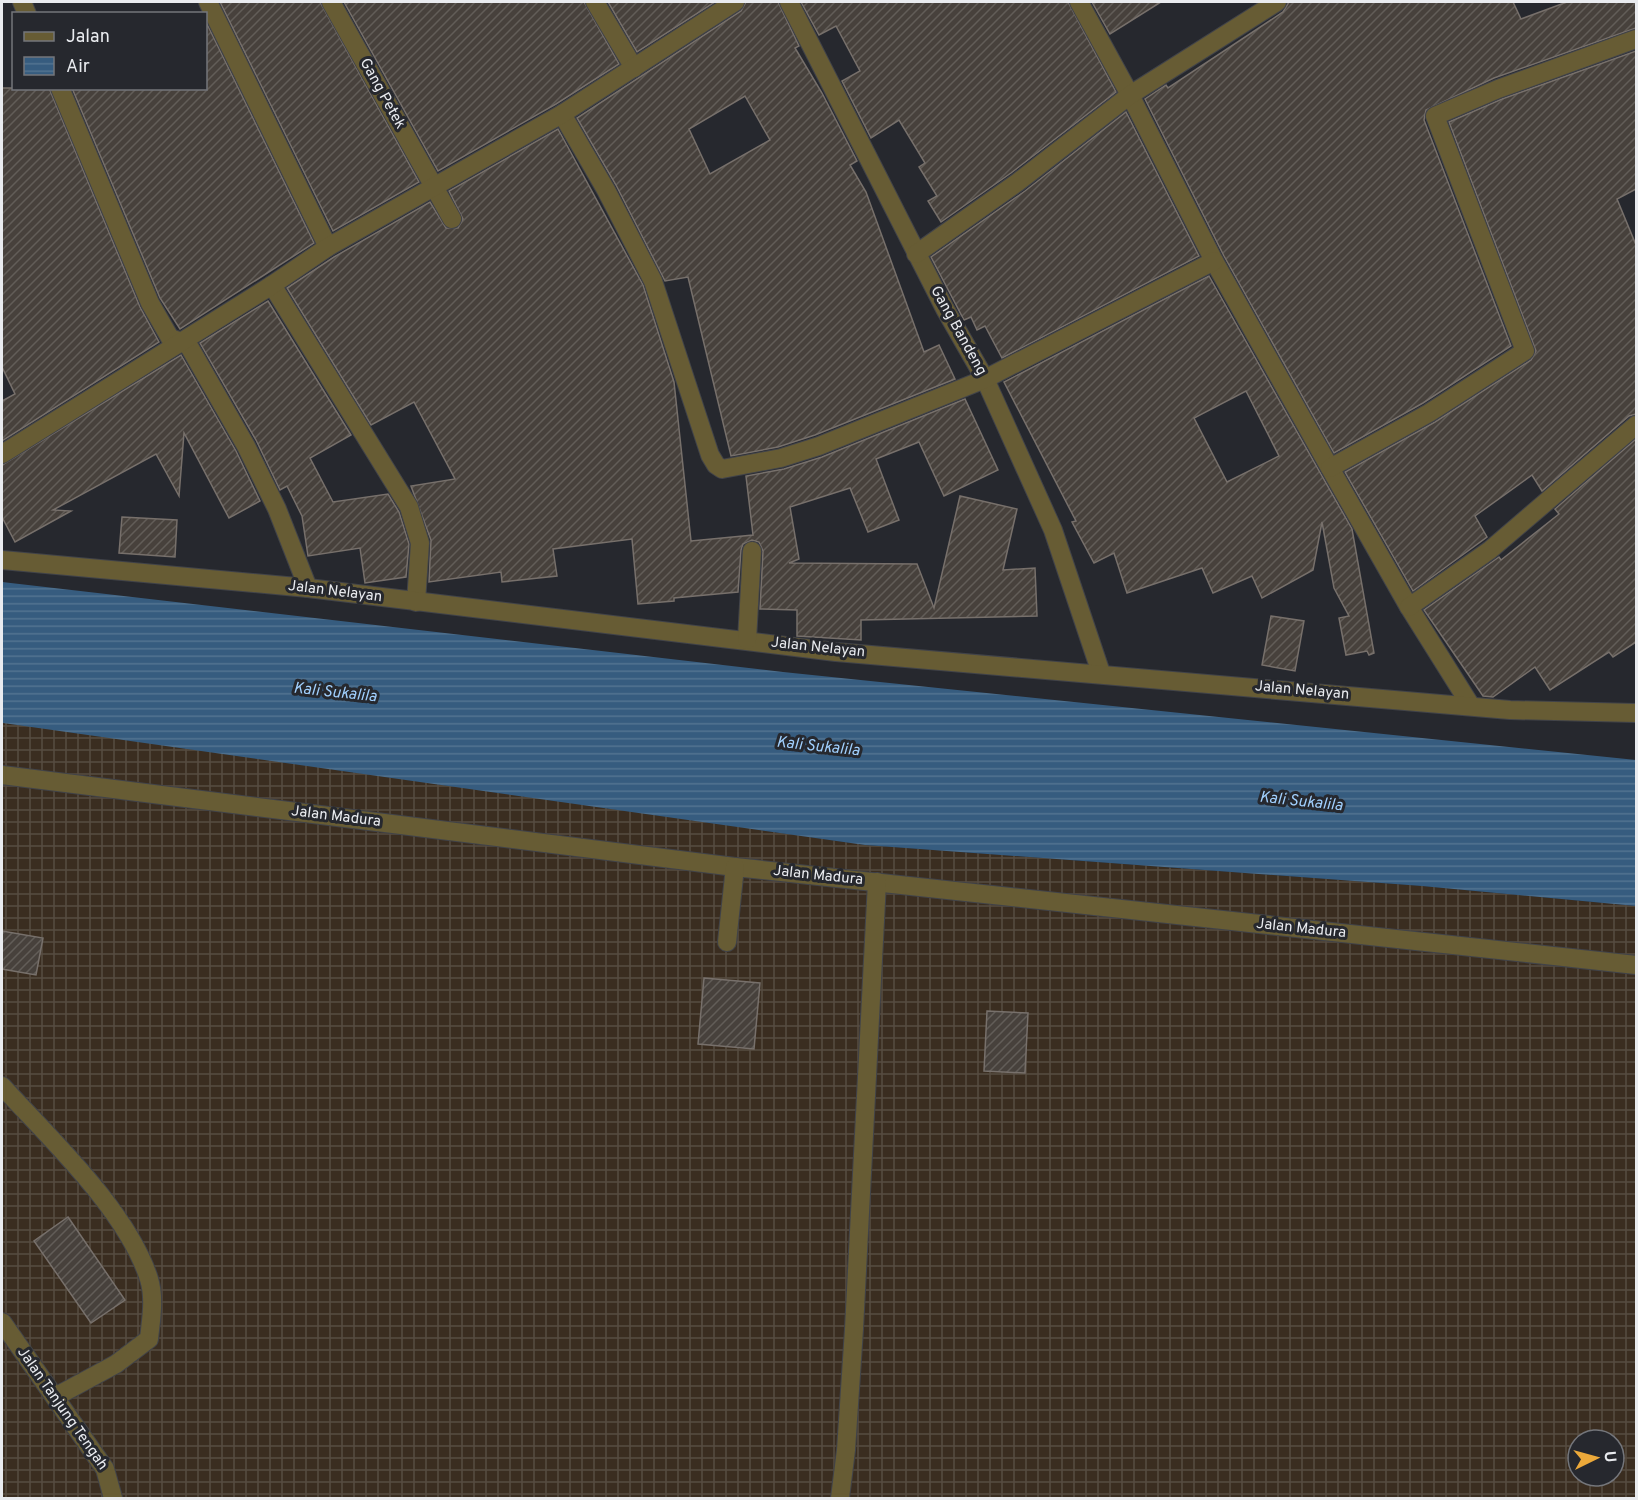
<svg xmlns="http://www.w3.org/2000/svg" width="1638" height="1500" font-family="Overpass,sans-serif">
  <defs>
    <pattern id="industrial-grid" width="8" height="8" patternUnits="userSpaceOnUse" patternTransform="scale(1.5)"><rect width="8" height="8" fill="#3a2d20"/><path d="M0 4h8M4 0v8" fill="none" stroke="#564c41"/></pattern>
    <pattern id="water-rules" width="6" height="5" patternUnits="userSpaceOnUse" patternTransform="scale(1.5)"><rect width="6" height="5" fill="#365c7f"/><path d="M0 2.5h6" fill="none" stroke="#537491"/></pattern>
    <pattern id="building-hatch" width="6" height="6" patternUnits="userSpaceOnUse" patternTransform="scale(1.5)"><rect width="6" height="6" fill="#47413c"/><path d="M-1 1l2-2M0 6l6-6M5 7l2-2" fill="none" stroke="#625d58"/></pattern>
  </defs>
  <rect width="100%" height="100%" fill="#26282e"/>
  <path fill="url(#industrial-grid)" fill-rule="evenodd" d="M2 722 865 845 1422 886 1636 906V1498H2ZM1578 1440H1614V1476H1578Z"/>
  <polygon fill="url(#water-rules)" points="2,582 783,672 1636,760 1636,906 1422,886 865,845 3,723"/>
  <g fill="url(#building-hatch)" stroke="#77706b" stroke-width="1.5" fill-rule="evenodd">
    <polygon points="220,2 320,2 419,182 333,231"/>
    <polygon points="344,2 584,2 619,64 556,104 438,171"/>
    <polygon points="608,2 715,2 637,52"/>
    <path d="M746 2H778L799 46 795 48 822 93 857 161 850 165 866 192 924 352 939 345 955 379 815 435 778 447 731 456 688 277 665 281 616 185 577 118 741 11ZM745 96 770 140 710 174 689 129Z"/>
    <polygon points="801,2 1068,2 1116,92 1011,173 941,222 928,201 937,196 919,167 925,163 899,120 871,138 842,81 860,71 836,26 819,35"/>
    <polygon points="1092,2 1161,2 1110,34"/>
    <polygon points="1289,2 1513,2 1521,19 1567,2 1636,2 1636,28 1494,78 1426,110 1424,120 1511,346 1423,403 1334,453 1224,256 1145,99 1166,85 1168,88 1283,12"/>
    <polygon points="206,22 314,243 180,329 160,298 72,88 206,88"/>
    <polygon points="1636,51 1636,189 1617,199 1636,245 1636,414 1629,416 1542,491 1532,475 1475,516 1487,537 1413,591 1345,472 1435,422 1531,360 1536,351 1449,122 1502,99"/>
    <polygon points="2,88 49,88 140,307 159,342 2,441 2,401 15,394 2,367"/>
    <polygon points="1126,112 1199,256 1002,358 985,326 977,330 971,317 964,320 931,257 1025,191"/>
    <polygon points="558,129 643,285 674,382 691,541 753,535 746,476 784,469 822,457 965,399 998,470 944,496 919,442 876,459 899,520 868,532 850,488 790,507 799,559 789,563 917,564 934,608 960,496 1017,509 1003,570 1035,568 1037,616 861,620 861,640 797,636 797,610 760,609 763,551 759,542 752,540 743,544 741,550 738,592 674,598 674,601 638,604 632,539 553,549 557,576 502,582 501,572 429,582 431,540 411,486 455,479 414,402 371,425 287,288 334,257 430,202 446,228 458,228 463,219 449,191"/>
    <path d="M1209 276 1352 529 1374 653 1369 655 1367 651 1346 655 1339 618 1349 616 1334 588 1322 522 1313 570 1262 598 1252 576 1213 593 1202 568 1127 593 1114 553 1094 563 1072 522 1076 521 1004 382ZM1246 391 1279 456 1227 482 1194 418Z"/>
    <polygon points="268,301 351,435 310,458 333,502 388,494 399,512 409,544 406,577 365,583 360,548 308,556 302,516 287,486 280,490 256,440 200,343"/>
    <polygon points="181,355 236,451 260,501 229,518 184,433 179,496 156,454 53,510 71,511 15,542 2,517 2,465"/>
    <polygon points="1636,439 1636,642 1613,657 1609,652 1550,690 1535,667 1493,697 1483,696 1424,610 1499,557 1501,560 1559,514 1555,509"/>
    <polygon points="122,517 177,520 175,557 119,553"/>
    <polygon points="1271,616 1304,621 1295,671 1262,665"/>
    <polygon points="2,931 43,938 36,975 2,969"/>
    <polygon points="704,978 760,983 754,1049 698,1044"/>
    <polygon points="987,1011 1028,1013 1025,1073 984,1071"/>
    <polygon points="68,1217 125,1300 91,1323 34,1241"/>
  </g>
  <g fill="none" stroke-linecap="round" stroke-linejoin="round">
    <defs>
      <g id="minor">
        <polyline points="22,2 27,14"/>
        <polyline points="208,2 328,247"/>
        <polyline points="331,2 452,219"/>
        <polyline points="595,2 634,68"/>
        <polyline points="789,2 945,309 985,379 1053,530 1101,673"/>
        <polyline points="1079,2 1130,95 1214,261 1330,468 1409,607 1471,706"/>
        <polyline points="60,88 150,303 170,338 185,343 190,348 246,446 277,509 308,588"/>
        <polyline points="562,114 606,190 653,281 710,455 716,465 722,469 781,458 819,446 985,379 1214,261"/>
        <polyline points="916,254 1018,182 1130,95 1277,2"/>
        <polyline points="272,285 409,507 420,543 416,602"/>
        <polyline points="2,454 272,285 328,247 562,114 735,2"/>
        <polyline points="1330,468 1429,413 1525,351 1435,116 1498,89 1636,39"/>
        <polyline points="2,560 308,588 836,652 1510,710 1636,713"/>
        <polyline points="1409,607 1490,550 1636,425"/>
        <polyline points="747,640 752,551"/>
        <polyline points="2,775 735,867 1636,965"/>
        <polyline points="727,942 735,867"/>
        <path d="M2 1086C50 1139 127 1210 149 1279 155 1299 151 1319 149 1339L116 1364 55 1397"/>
        <polyline points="2,1322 105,1469 113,1498"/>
        <polyline points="840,1498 846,1450 854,1329 877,882"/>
      </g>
    </defs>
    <use href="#minor" stroke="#414349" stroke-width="20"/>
    <use href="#minor" stroke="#675c34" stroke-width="18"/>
  </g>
  <g text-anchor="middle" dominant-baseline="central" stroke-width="6" stroke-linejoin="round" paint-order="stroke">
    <g font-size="15" fill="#e9ebef" stroke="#26282e">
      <text transform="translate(382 94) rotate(61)">Gang Petek</text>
      <text transform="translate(958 331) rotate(61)">Gang Bandeng</text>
      <text transform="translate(335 592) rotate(7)">Jalan Nelayan</text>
      <text transform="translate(818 648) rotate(6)">Jalan Nelayan</text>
      <text transform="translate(1302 691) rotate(5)">Jalan Nelayan</text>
      <text transform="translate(336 817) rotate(7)">Jalan Madura</text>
      <text transform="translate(818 876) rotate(6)">Jalan Madura</text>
      <text transform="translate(1301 929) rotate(6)">Jalan Madura</text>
      <text transform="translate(62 1409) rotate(55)">Jalan Tanjung Tengah</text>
    </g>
    <g font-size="16" font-style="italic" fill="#a1d0fe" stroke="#26282e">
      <text transform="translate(335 693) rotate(6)">Kali Sukalila</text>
      <text transform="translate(818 747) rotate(6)">Kali Sukalila</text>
      <text transform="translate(1301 802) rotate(6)">Kali Sukalila</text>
    </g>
  </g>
  <rect width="1638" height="1500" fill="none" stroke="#e9ebef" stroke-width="6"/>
  <rect x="12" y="12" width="195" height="78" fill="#26282e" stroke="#74767b" stroke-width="1.5"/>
  <rect x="24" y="32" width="30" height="9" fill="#675c34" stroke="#74767b" stroke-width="1.5"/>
  <text x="66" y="42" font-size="18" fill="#e9ebef">Jalan</text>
  <rect x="24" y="57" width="30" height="18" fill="url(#water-rules)" stroke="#74767b" stroke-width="1.5"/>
  <text x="66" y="72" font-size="18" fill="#e9ebef">Air</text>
  <g transform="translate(1596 1458) rotate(85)"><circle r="28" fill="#26282e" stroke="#74767b" stroke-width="1.5"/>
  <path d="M0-4.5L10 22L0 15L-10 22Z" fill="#eca93a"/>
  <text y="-9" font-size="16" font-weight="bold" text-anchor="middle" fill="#e9ebef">U</text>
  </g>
</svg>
